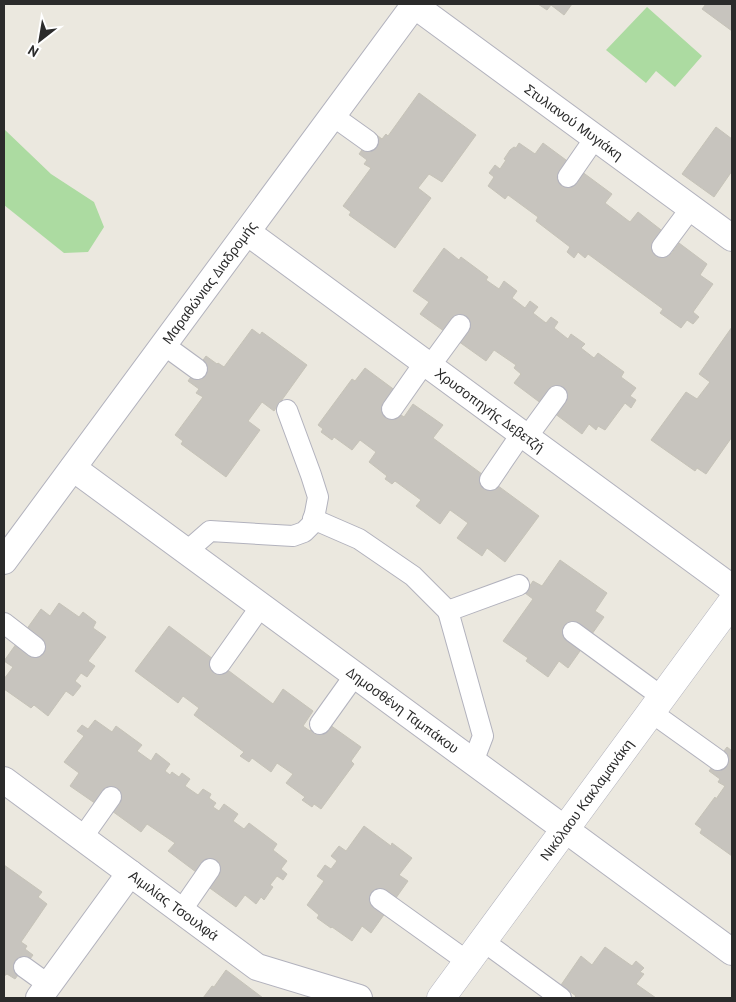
<svg xmlns="http://www.w3.org/2000/svg" width="736" height="1002" font-family="'PT Sans',sans-serif">
  <rect width="100%" height="100%" fill="#ebe8df"/>
  <g fill="#acdba1">
    <polygon points="647,7 702,56 675,87 656,71 646,83 606,50"/>
    <polygon points="4,129 51,174 94,202 104,227 88,252 64,253 4,205"/>
  </g>
  <g fill="#c7c4be" stroke="#c6c3b8">
    <polygon points="538,4 572,4 564,15 551,5 547,10"/>
    <polygon points="706,4 732,4 732,31 702,9"/>
    <polygon points="419,93 476,135 442,182 429,174 418,188 431,198 395,248 349,215 351,212 343,206 371,168 364,164 367,160 359,154 374,133 382,139 386,134 388,136"/>
    <polygon points="716,127 732,139 732,171 714,197 682,174"/>
    <polygon points="519,143 535,154 543,143 612,194 605,203 630,222 638,212 665,233 657,243 671,254 679,243 707,264 700,275 713,284 693,312 699,317 693,324 687,320 681,328 660,313 663,309 588,254 585,258 578,252 574,258 567,252 570,247 536,221 538,217 508,195 505,199 488,186 494,177 489,173 495,165 500,169 506,160 504,159 510,150 514,147 516,148"/>
    <polygon points="444,248 459,260 461,257 488,277 486,280 499,289 504,281 517,291 512,298 525,308 530,301 538,307 533,313 546,323 551,317 558,322 554,328 568,339 571,334 585,344 581,348 594,358 598,353 624,372 621,377 636,388 630,396 636,400 631,408 625,403 605,430 598,426 596,430 589,424 582,434 514,383 521,374 514,368 516,365 494,350 486,361 420,314 429,302 413,291"/>
    <polygon points="732,327 732,437 706,474 697,468 695,471 651,440 686,392 697,399 710,382 699,374"/>
    <polygon points="252,329 260,335 262,332 307,365 274,411 262,402 248,421 260,430 226,477 181,444 183,441 175,435 203,397 196,393 199,389 188,381 206,356 217,364 218,363 224,367"/>
    <polygon points="365,368 396,391 392,409 404,417 413,404 443,425 433,438 539,516 505,562 487,548 482,556 457,538 468,523 450,510 440,524 416,506 421,500 395,481 392,484 385,479 387,476 369,462 376,452 360,440 352,450 334,437 332,440 321,432 323,429 318,425 352,379 355,381"/>
    <polygon points="560,560 607,593 595,611 604,617 568,668 559,661 548,677 526,661 528,658 503,641 533,599 525,593 533,581 542,586"/>
    <polygon points="59,603 79,617 83,612 96,622 93,628 106,637 88,661 95,666 87,677 81,673 75,681 81,686 73,696 66,691 48,716 34,705 31,708 4,689 4,679 13,667 4,661 41,609 50,616"/>
    <polygon points="169,626 273,704 283,689 313,711 303,726 310,731 317,721 330,725 361,747 351,761 354,764 321,809 314,804 312,807 302,800 305,797 286,783 293,774 277,763 271,772 252,758 249,762 240,756 244,752 194,715 199,708 183,696 178,703 135,671"/>
    <polygon points="95,720 112,732 116,726 142,745 137,751 151,761 156,753 170,764 165,771 170,775 172,772 179,777 182,773 190,779 185,786 198,795 203,789 211,794 209,798 216,803 213,807 219,811 224,804 238,814 233,821 244,829 249,823 277,844 273,850 287,861 281,869 287,874 283,880 277,876 270,885 273,887 264,900 261,897 256,904 245,895 236,907 207,886 196,872 168,851 175,843 147,824 141,832 112,811 99,806 70,786 79,773 64,762 84,736 77,731 82,725 88,729"/>
    <polygon points="727,747 732,751 732,856 700,833 702,829 695,824 715,797 716,799 725,786 718,782 720,779 709,771"/>
    <polygon points="364,826 391,846 392,843 412,858 399,875 408,881 371,933 362,926 352,941 332,927 331,928 317,918 319,915 307,905 324,881 317,876 325,865 331,869 337,861 331,856 339,846 346,851"/>
    <polygon points="4,865 42,892 38,897 47,904 21,942 27,946 25,949 33,955 15,979 7,974 4,976"/>
    <polygon points="605,947 632,966 636,961 644,968 640,972 644,974 636,984 656,998 574,998 576,996 561,985 581,956 592,965"/>
    <polygon points="226,970 263,998 203,998 212,986 214,987"/>
  </g>
  <g fill="none" stroke-linecap="round" stroke-linejoin="round">
    <defs>
      <g id="pedestrian">
        <polyline points="333,116 368,141"/>
        <polyline points="568,177 595,138"/>
        <polyline points="662,247 691,208"/>
        <polyline points="164,345 197,369"/>
        <polyline points="430,366 460,325"/>
        <polyline points="392,409 425,362"/>
        <polyline points="527,437 557,396"/>
        <polyline points="490,480 522,433"/>
        <polyline points="313,519 359,539 413,576 448,611"/>
        <polyline points="186,552 210,531 293,536 304,532 312,524 315,513 318,497 311,475 287,410"/>
        <polyline points="4,623 35,647"/>
        <polyline points="573,632 662,697"/>
        <polyline points="220,664 261,606"/>
        <polyline points="651,712 718,760"/>
        <polyline points="320,724 355,675"/>
        <polyline points="473,762 483,736 448,611 519,585"/>
        <polyline points="82,838 111,797"/>
        <polyline points="380,899 468,962"/>
        <polyline points="181,911 210,869"/>
        <polyline points="483,941 561,998"/>
        <polyline points="24,967 49,985"/>
      </g>
      <g id="minor">
        <path id="s1" d="M414 5 732 238"/>
        <path id="s2" d="M247 232 732 588"/>
        <path id="s3" d="M73 468 732 952"/>
        <path id="s4" d="M4 561 415 4"/>
        <path id="s5" d="M4 780 257 967 359 998"/>
        <polyline points="39,998 130,873"/>
      </g>
      <g id="tertiary">
        <path id="s6" d="M441 998 732 602"/>
      </g>
    </defs>
    <use href="#pedestrian" stroke="#b2b2bd" stroke-width="22"/>
    <use href="#minor" stroke="#b2b2bd" stroke-width="28"/>
    <use href="#tertiary" stroke="#b2b2bd" stroke-width="29"/>
    <use href="#pedestrian" stroke="#fff" stroke-width="20"/>
    <use href="#minor" stroke="#fff" stroke-width="26"/>
    <use href="#tertiary" stroke="#fff" stroke-width="28"/>
  </g>
  <g text-anchor="middle" dominant-baseline="central" stroke-width="4.5" stroke-linejoin="round" paint-order="stroke">
    <g font-size="14" fill="#2b2b2b" stroke="#fff">
      <text stroke="none"><textPath href="#s1" startOffset="198">Στυλιανού Μυγιάκη</textPath></text>
      <text stroke="none"><textPath href="#s4" startOffset="346">Μαραθώνιας Διαδρομής</textPath></text>
      <text stroke="none"><textPath href="#s2" startOffset="301">Χρυσοπηγής Δεβετζή</textPath></text>
      <text stroke="none"><textPath href="#s3" startOffset="409">Δημοσθένη Ταμπάκου</textPath></text>
      <text stroke="none"><textPath href="#s6" startOffset="246">Νικόλαου Κακλαμανάκη</textPath></text>
      <text stroke="none"><textPath href="#s5" startOffset="211">Αιμιλίας Τσουλφά</textPath></text>
    </g>
  </g>
  <rect width="736" height="1002" fill="none" stroke="#2b2b2b" stroke-width="10"/>
  <g transform="translate(40 40) rotate(211)" stroke="#ffffff" stroke-width="4" paint-order="stroke">
  <path d="M0-4L9 19L0 12L-9 19Z" fill="#2b2b2b"/>
  <text y="-8" font-size="14" font-weight="bold" text-anchor="middle" fill="#2b2b2b">N</text>
  </g>
</svg>
